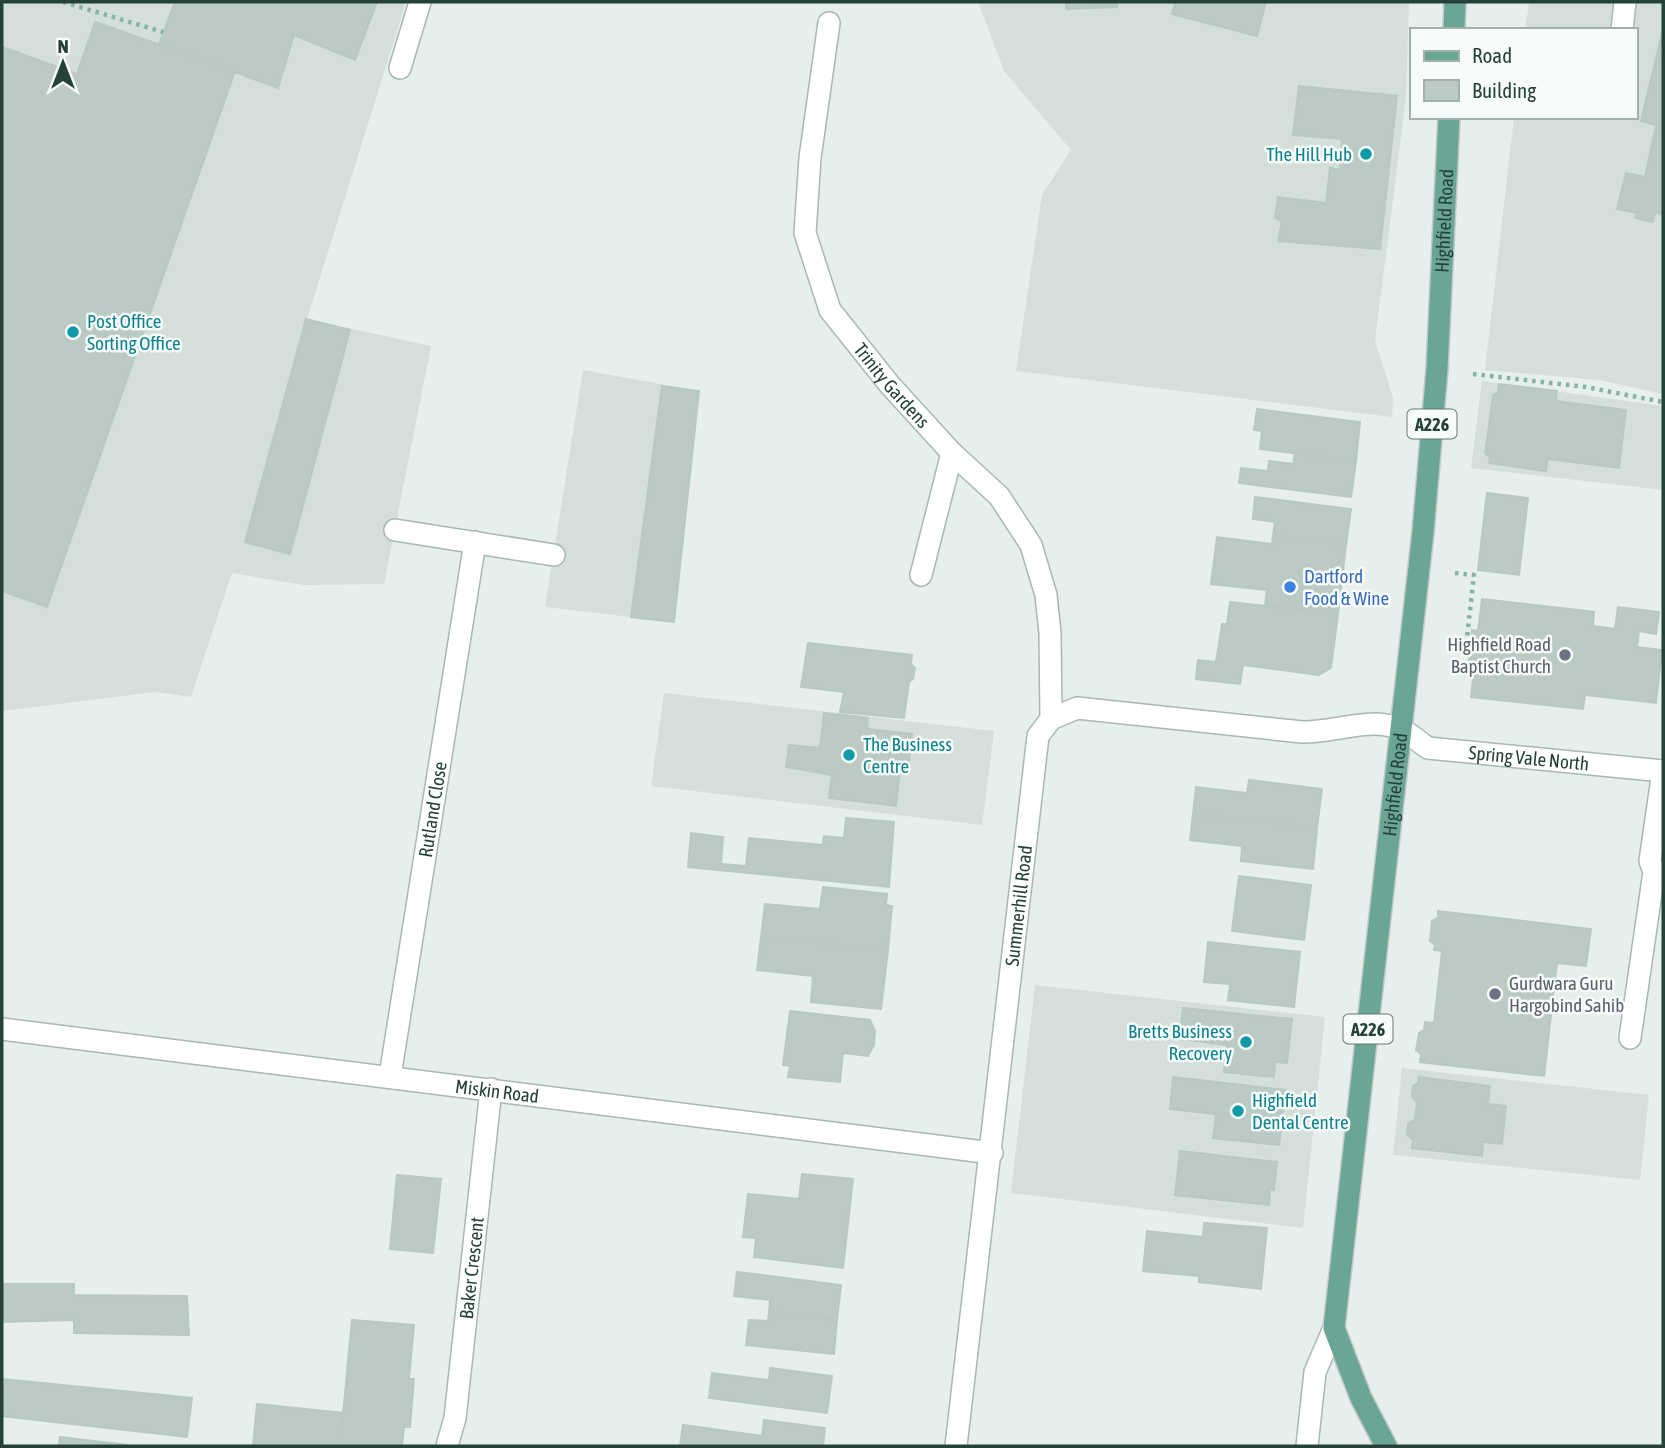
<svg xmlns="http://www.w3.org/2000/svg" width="1665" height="1448" font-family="'Asap Condensed',sans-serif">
  <rect width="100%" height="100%" fill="#e6efeb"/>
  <g fill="#d4dfda">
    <polygon points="2,2 406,2 307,319 431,346 384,584 304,585 232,573 191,697 156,692 2,711"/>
    <polygon points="978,2 1409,2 1406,97 1375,341 1393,398 1392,417 1016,371 1042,195 1071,150 1004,71"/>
    <polygon points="1663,2 1663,394 1599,380 1485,370 1514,117 1635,117 1635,30 1525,30 1529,3"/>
    <polygon points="583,370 699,391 674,622 545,607"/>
    <polygon points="1482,381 1663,406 1663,490 1471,468"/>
    <polygon points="664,693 994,731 982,825 651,786"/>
    <polygon points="1035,985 1325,1017 1303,1228 1011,1193"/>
    <polygon points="1402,1068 1649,1095 1640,1180 1393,1155"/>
  </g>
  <g fill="#bbcac4" stroke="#b8c9c2" stroke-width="2">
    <polygon points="175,2 377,2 355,60 294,35 278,88 159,44"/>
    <polygon points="1066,2 1117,2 1117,7 1066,9"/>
    <polygon points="1175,2 1266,2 1257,36 1172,14"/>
    <polygon points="95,22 235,71 47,607 2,591 2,47 77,74"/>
    <polygon points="1663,29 1663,215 1655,212 1653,222 1635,218 1637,213 1617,209 1626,173 1645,177 1656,125 1641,121"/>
    <polygon points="1299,86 1397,96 1380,249 1278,241 1282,221 1275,218 1278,197 1326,203 1330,168 1340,170 1342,139 1293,135"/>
    <polygon points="306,319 350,330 290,554 245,542"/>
    <polygon points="1499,384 1557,391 1556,401 1626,410 1619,468 1548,459 1546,471 1489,463 1490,458 1485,453 1487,440 1493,395 1498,392"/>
    <polygon points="662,386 699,391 674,622 631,617"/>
    <polygon points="1257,409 1360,422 1356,461 1260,449 1262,431 1254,430"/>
    <polygon points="1295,453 1356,461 1351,497 1239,483 1241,468 1268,471 1269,461 1293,464"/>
    <polygon points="1487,493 1528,498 1519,575 1478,570"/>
    <polygon points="1255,497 1351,509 1346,545 1273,536 1275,522 1253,519"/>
    <polygon points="1273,536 1346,545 1338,614 1265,605 1267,590 1211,584 1217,537 1272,544"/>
    <polygon points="1482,599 1594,612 1593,626 1615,629 1618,607 1659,612 1656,634 1639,631 1637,647 1662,650 1656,703 1585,695 1583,709 1471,697 1475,661 1469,660 1472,630 1478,631"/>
    <polygon points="1230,602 1338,614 1331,668 1319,675 1243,665 1240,684 1196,679 1198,660 1216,662 1222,624 1227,624"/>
    <polygon points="808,643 912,655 911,664 915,668 913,679 909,682 904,718 840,712 844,692 801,687"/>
    <polygon points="824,713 868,718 867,729 912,734 909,762 901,761 896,806 829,798 832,775 786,767 789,745 820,748"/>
    <polygon points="1249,780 1322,789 1317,828 1193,814 1196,787 1247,793"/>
    <polygon points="1193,814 1317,828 1313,869 1241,861 1242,846 1190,840"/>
    <polygon points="846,818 894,822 889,887 688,867 691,833 723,837 721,864 746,866 749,838 823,845 824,836 844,838"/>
    <polygon points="1239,876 1311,885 1304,940 1232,931"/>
    <polygon points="823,887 887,894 886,905 892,906 888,950 761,937 765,904 820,909"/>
    <polygon points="1438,911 1591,929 1586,966 1557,963 1544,1076 1420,1062 1421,1054 1416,1050 1419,1033 1424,1030 1425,1022 1434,1023 1442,951 1434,950 1435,945 1430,941 1432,921 1438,918"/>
    <polygon points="761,937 888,950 881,1009 811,1002 813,976 757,970"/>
    <polygon points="1208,942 1300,952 1294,1007 1228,1000 1230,984 1204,982"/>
    <polygon points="1183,1008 1292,1019 1287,1063 1275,1062 1274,1077 1224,1072 1227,1045 1179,1039"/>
    <polygon points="790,1011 870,1020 875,1031 874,1045 868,1056 843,1053 840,1082 788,1077 790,1066 783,1065"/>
    <polygon points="1173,1077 1285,1090 1279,1145 1213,1138 1216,1114 1170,1109"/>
    <polygon points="1419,1077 1490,1086 1488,1104 1506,1106 1502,1144 1483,1142 1482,1156 1412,1148 1413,1140 1407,1135 1408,1124 1415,1119 1417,1103 1412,1096 1413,1086 1419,1082"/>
    <polygon points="1180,1151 1277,1162 1274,1190 1270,1189 1269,1205 1175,1195"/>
    <polygon points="802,1174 853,1179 843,1268 754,1257 756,1238 743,1237 748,1194 799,1199"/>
    <polygon points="397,1175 441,1179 433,1253 390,1249"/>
    <polygon points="1204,1223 1267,1228 1261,1289 1199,1282 1199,1276 1143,1271 1147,1231 1203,1237"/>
    <polygon points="737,1272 841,1285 837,1320 769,1312 770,1300 734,1296"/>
    <polygon points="2,1284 74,1284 74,1295 187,1296 189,1335 74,1333 74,1320 2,1322"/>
    <polygon points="769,1312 837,1320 834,1354 746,1345 749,1320 768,1321"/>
    <polygon points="352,1320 414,1325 409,1379 414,1379 410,1427 404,1427 402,1446 340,1446"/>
    <polygon points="770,1368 832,1376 827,1413 709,1398 712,1373 769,1380"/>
    <polygon points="2,1379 192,1398 187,1437 2,1416"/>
    <polygon points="257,1404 343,1413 340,1446 253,1446"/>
    <polygon points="764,1420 825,1428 823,1446 680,1446 683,1425 762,1436"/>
    <polygon points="60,1437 127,1445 127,1446 59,1446"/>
  </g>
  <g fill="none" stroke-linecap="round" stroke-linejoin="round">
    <defs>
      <g id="minor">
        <path id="s1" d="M829 23 810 158 805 233 830 310 889 384 952 453 999 496 1031 545 1046 595 1050 633 1051 719"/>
        <polyline points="1622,30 1625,2"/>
        <polyline points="400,68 420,2"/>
        <polyline points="395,530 554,555"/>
        <polyline points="921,575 952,453"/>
        <path id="s2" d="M2 1029 992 1153"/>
        <polyline points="1630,1038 1654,872 1650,861 1663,771"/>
        <path id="s3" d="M390 1076 475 542"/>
        <path id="s4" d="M447 1446 455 1418 491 1089"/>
        <path id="s5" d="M956 1446 1038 736 1051 719 1077 708 1302 732C1334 733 1369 716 1400 729 1410 733 1419 742 1428 748L1663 771"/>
        <polyline points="1307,1446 1315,1372 1334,1328"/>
      </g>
      <g id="major">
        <polyline points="1454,30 1455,2"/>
        <path id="s6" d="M1386 1446 1361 1398 1334 1328 1423 532 1437 369 1449 117"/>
      </g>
    </defs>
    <use href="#minor" stroke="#a8b8b2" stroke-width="24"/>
    <use href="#major" stroke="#c2cac8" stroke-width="24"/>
    <g stroke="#86b3a5" stroke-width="4.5" stroke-dasharray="3.5 5" stroke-linecap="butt">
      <polyline points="63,2 163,32"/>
      <polyline points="1473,374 1586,387 1663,402"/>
      <polyline points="1455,573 1474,575 1465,655"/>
    </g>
    <use href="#minor" stroke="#fff" stroke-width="21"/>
    <use href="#major" stroke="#6aa596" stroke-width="21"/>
  </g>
  <g fill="#0f9aa8" stroke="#f7fbf9" stroke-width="2.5">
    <circle cx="1366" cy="154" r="7"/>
    <circle cx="73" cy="332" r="7"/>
    <circle cx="849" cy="755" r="7"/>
    <circle cx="1246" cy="1042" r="7"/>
    <circle cx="1238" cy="1111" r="7"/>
  </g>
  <circle fill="#3f7fe0" stroke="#f7fbf9" stroke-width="2.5" cx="1290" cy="587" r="7"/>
  <g fill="#6b7280" stroke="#f7fbf9" stroke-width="2.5">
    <circle cx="1565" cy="655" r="7"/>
    <circle cx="1495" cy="994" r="7"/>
  </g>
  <g text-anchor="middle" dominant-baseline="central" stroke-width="5" stroke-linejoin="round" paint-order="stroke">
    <g fill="#f7fbf9" stroke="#637a73" stroke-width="2">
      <rect x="1407.5" y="409.5" width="49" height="29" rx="5"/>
      <rect x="1343.5" y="1014.5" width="49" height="29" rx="5"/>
    </g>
    <g font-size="18" font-weight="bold" fill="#24423a">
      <text x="1432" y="424">A226</text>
      <text x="1368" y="1029">A226</text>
    </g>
    <g font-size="19" fill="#0d838f" stroke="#f7fbf9" text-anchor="start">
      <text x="1352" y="154" text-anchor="end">The Hill Hub</text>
      <text x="87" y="321">Post Office<tspan x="87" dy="22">Sorting Office</tspan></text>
      <text x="863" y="744">The Business<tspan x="863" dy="22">Centre</tspan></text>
      <text x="1232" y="1031" text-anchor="end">Bretts Business<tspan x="1232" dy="22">Recovery</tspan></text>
      <text x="1252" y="1100">Highfield<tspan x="1252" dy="22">Dental Centre</tspan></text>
    </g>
    <g font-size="19" fill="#24423a" stroke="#f7fbf9">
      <text stroke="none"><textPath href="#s6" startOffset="1242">Highfield Road</textPath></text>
      <text stroke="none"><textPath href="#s1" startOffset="390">Trinity Gardens</textPath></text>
      <text stroke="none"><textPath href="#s5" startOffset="1225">Spring Vale North</textPath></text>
      <text stroke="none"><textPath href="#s6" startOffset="676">Highfield Road</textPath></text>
      <text stroke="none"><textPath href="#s3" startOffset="270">Rutland Close</textPath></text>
      <text stroke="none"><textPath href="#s5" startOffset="544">Summerhill Road</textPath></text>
      <text stroke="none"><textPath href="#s2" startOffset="499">Miskin Road</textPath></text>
      <text stroke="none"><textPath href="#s4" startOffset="180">Baker Crescent</textPath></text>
    </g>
    <g font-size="19" fill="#366cbe" stroke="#f7fbf9" text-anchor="start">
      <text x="1304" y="576">Dartford<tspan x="1304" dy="22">Food &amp; Wine</tspan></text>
    </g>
    <g font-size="19" fill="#5b616d" stroke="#f7fbf9" text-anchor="end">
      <text x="1551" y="644">Highfield Road<tspan x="1551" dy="22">Baptist Church</tspan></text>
      <text x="1509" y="983" text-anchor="start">Gurdwara Guru<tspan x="1509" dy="22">Hargobind Sahib</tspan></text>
    </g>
  </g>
  <rect width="1665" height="1448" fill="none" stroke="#24423a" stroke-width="7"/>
  <rect x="1410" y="28" width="228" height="91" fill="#f7fbf9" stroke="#a3b1ad" stroke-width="2"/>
  <rect x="1424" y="51" width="35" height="10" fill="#6aa596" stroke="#a3b1ad" stroke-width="2"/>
  <text x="1472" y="63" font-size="21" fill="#24423a">Road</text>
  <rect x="1424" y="80" width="35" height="21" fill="#bbcac4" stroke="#a3b1ad" stroke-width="2"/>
  <text x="1472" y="98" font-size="21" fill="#24423a">Building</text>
  <g transform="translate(63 63)" stroke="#f7fbf9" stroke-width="5" paint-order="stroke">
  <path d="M0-5L12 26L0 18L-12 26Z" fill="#24423a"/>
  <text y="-10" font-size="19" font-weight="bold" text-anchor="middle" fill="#24423a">N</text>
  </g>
</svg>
